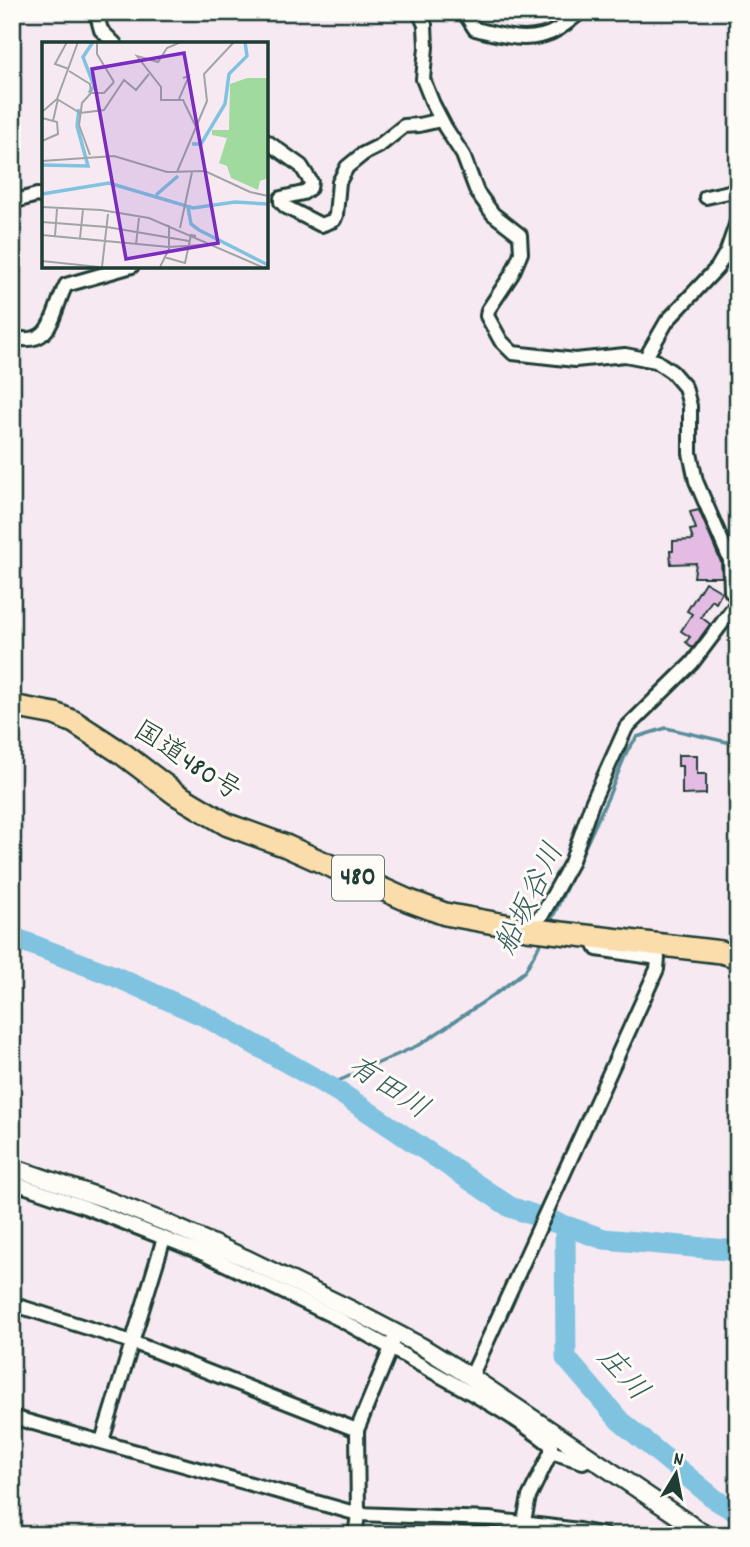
<svg xmlns="http://www.w3.org/2000/svg" width="750" height="1547" font-family="Dekko,'Klee One',sans-serif">
  <rect width="100%" height="100%" fill="#f6e9f1"/>
  <filter id="ink" filterUnits="userSpaceOnUse"><feTurbulence type="fractalNoise" baseFrequency=".0143" numOctaves="2"/><feDisplacementMap in="SourceGraphic" scale="14" xChannelSelector="R" yChannelSelector="G"/><feConvolveMatrix kernelMatrix="1 2 1 2 8 2 1 2 1" color-interpolation-filters="sRGB"/></filter>
  <g filter="url(#ink)">
    <g fill="none" stroke-linecap="round" stroke-linejoin="round">
      <g stroke="#598d9b" stroke-width="3.5">
        <polyline points="550,923 609,795 627,751 637,737 666,728 727,742 738,742"/>
        <polyline points="327,1086 421,1044 498,992 525,971 543,939"/>
      </g>
      <g stroke="#80c3e0" stroke-width="21">
        <polyline points="12,937 114,976 206,1017 339,1092 510,1207 604,1239 738,1251"/>
        <polyline points="565,1226 566,1358 620,1421 716,1500 738,1513"/>
      </g>
    </g>
    <g fill="#e4bce3" stroke="#1f3d34" stroke-width="2">
      <polygon points="699,510 721,562 722,577 694,577 696,563 671,564 670,551 673,551 673,541 693,540 690,530 696,529 690,512"/>
      <polygon points="705,582 722,592 716,603 712,600 701,617 710,624 693,648 686,642 690,637 681,631 692,614 687,611"/>
      <polygon points="678,755 697,755 697,774 706,774 706,794 682,795 682,766 678,766"/>
    </g>
    <g fill="none" stroke-linecap="round" stroke-linejoin="round">
      <defs>
        <g id="minor">
          <polyline points="96,12 101,30 115,44"/>
          <polyline points="419,12 425,25 426,47 423,79 433,104 445,127 463,155 477,192 493,214 520,235 521,253 512,274 488,310 487,316 501,341 513,353 575,360 625,355 656,361 672,372 685,387 690,406 690,453 696,481 730,560 731,591 738,599"/>
          <path d="M464 12 475 29C503 36 532 45 558 29 566 24 573 18 581 12"/>
          <polyline points="266,141 301,166 311,182 310,188 303,193 281,198 281,202 286,207 321,225 334,220 336,215 339,182 347,167 363,154 379,146 404,126 419,125 441,120"/>
          <polyline points="706,197 738,190"/>
          <polyline points="12,202 37,195 44,197"/>
          <path d="M12 337C54 349 52 311 66 285L132 266"/>
          <polyline points="645,359 667,321 717,268 727,251 738,219"/>
          <polyline points="527,929 542,915 571,863 592,803 626,728 692,663 738,602"/>
          <polyline points="12,1182 85,1207 202,1253 206,1248"/>
          <polyline points="202,1253 339,1319 391,1348 357,1430 358,1514 356,1529 353,1535"/>
          <polyline points="12,1304 132,1342 357,1430"/>
          <path d="M391 1343 393 1344 391 1348C445 1380 501 1406 551 1445V1452"/>
          <polyline points="471,1377 657,969 658,958 597,949 590,936"/>
          <polyline points="12,1417 358,1514 489,1519 579,1530 605,1535"/>
          <polyline points="102,1441 164,1238"/>
          <polyline points="521,1535 529,1497 551,1452 583,1462 591,1458"/>
        </g>
        <polyline id="tertiary" points="12,1167 108,1200 169,1224 245,1258 354,1311 421,1346 471,1377 706,1535"/>
        <polyline id="trunk" points="12,706 55,714 74,722 123,754 176,794 228,825 286,846 407,900 445,914 527,929 721,952 738,957"/>
      </defs>
      <use href="#minor" stroke="#1f3d34" stroke-width="18"/>
      <use href="#tertiary" stroke="#1f3d34" stroke-width="21"/>
      <use href="#trunk" stroke="#1f3d34" stroke-width="26"/>
      <use href="#minor" stroke="#fdfcf7" stroke-width="12"/>
      <use href="#tertiary" stroke="#fdfcf7" stroke-width="16"/>
      <use href="#trunk" stroke="#faddab" stroke-width="21"/>
    </g>
  </g>
  <g text-anchor="middle" dominant-baseline="central" stroke-width="6" stroke-linejoin="round" paint-order="stroke">
    <rect fill="#fdfcf7" stroke="#62766e" stroke-width="2" x="332" y="855.5" width="52" height="45" rx="5"/>
    <g font-size="26" font-weight="bold" fill="#1f3d34">
      <text x="358" y="878">480</text>
    </g>
    <g font-size="28" fill="#1f3d34" stroke="#fdfcf7">
      <text transform="translate(186 763) rotate(33)">国道480号</text>
    </g>
    <g font-size="30" font-style="italic" fill="#375e5f" stroke="#fdfcf7">
      <text transform="translate(532 900) rotate(-64)">船坂谷川</text>
      <text transform="translate(387 1090) rotate(33)">有田川</text>
      <text transform="translate(621 1376) rotate(48)">庄川</text>
    </g>
  </g>
  <g transform="translate(42 42)">
    <rect width="226" height="226" fill="#f6e9f1"/>
    <path d="M205 36H226V136L218 139 216 148 189 136 185 124 177 121 185 96 170 93V88H187L188 42Z" fill="#a0da9f"/>
    <path fill="none" stroke="#80c3e0" stroke-width="3.5" d="M47 51 52 44 41 15 51 0M150 102H159L183 62 187 32 205 14 203 0M0 123 46 124 35 84 37 67M0 152 67 141 151 166 193 160 226 162M114 153 136 134M146 165 149 182 157 188 226 223"/>
    <path fill="none" stroke="#a0a4a5" stroke-width="2" d="M25 0 13 22 27 27M55 0V12L72 40M139 0 125 6 116 20 95 14 119 45V58H141L154 85M27 29 48 42 49 51M15 57 38 71M137 57 147 34 141 36M0 70 15 57 36 0M38 71 62 68 82 38 94 48 107 32M0 76 15 80 16 92 0 99M11 79 16 57M48 113 37 83 40 61 49 51H62L72 40M0 119 72 114 125 130 163 129 208 150 226 154M135 130 165 59 162 32 192 0M0 165 59 168 107 176 220 225M0 180 65 185 147 199M138 186 150 130M0 193 127 205 173 202M13 194 15 167M38 196 41 168M94 202 97 176M122 215 143 221 149 193 154 194M0 219 57 225M60 225 66 172M118 225 127 207V184L123 183"/>
    <path fill="#7b2cbf" fill-opacity="0.15" stroke="#7b2cbf" stroke-width="3.5" d="M142 11 176 201 84 217 50 27Z"/>
    <rect width="226" height="226" fill="none" stroke="#1f3d34" stroke-width="3.5"/>
  </g>
  <rect width="750" height="1547" fill="none" stroke="#fdfcf7" stroke-width="42"/>
  <rect x="21" y="21" width="708" height="1505" fill="none" stroke="#1f3d34" stroke-width="2.5" filter="url(#ink)"/>
  <g transform="translate(676 1474) rotate(10)" stroke="#fdfcf7" stroke-width="5" paint-order="stroke">
  <path d="M0-5L12 26L0 18L-12 26Z" fill="#1f3d34"/>
  <text y="-10" font-size="19" font-weight="bold" text-anchor="middle" fill="#1f3d34">N</text>
  </g>
</svg>
